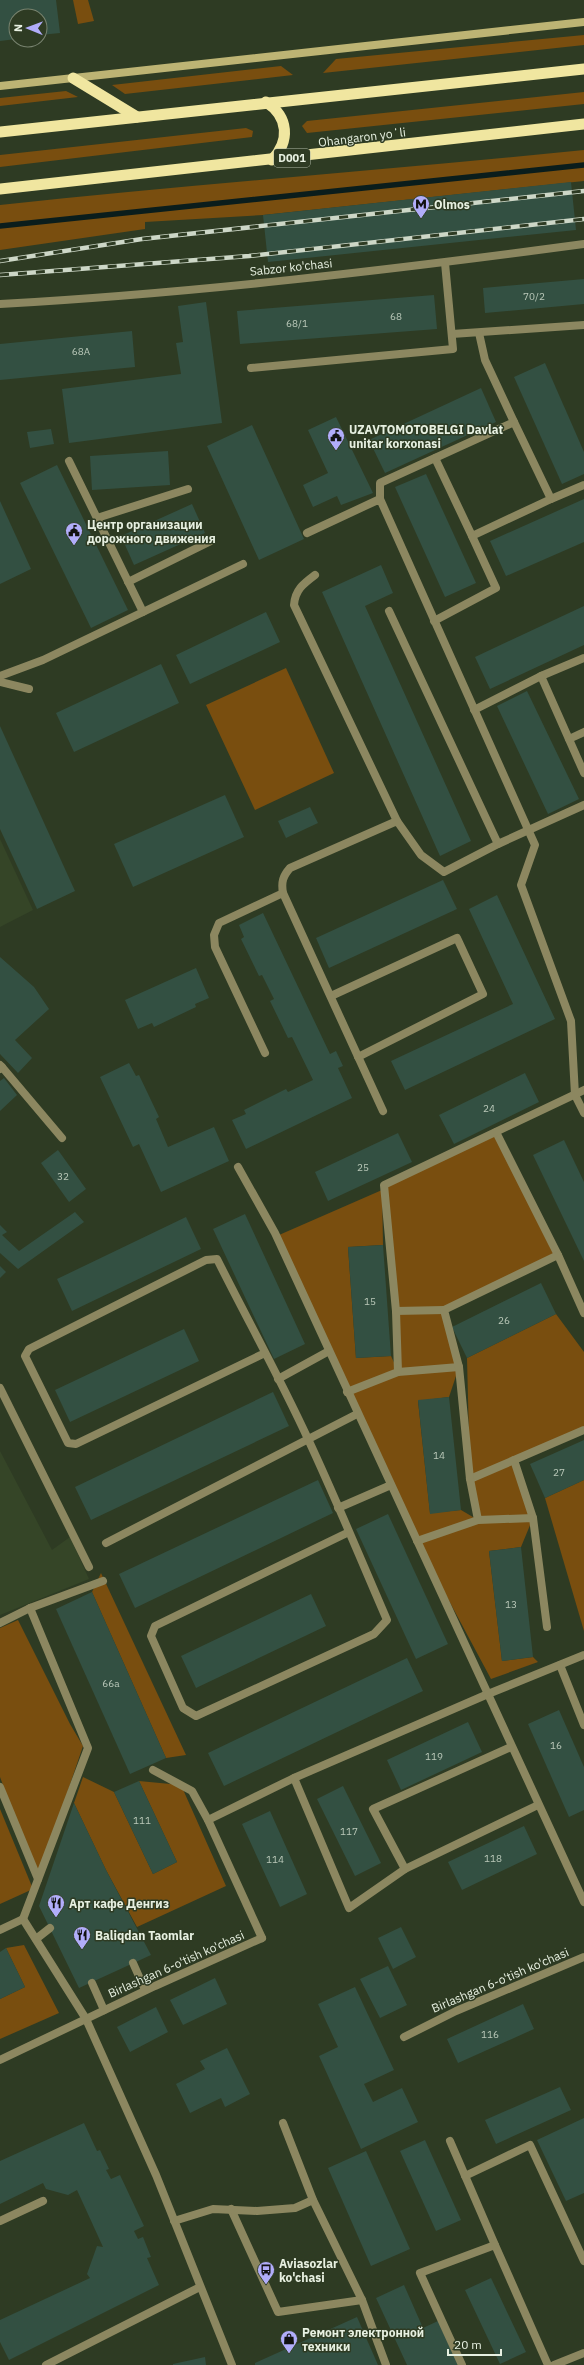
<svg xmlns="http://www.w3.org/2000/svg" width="584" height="2365" font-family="'IBM Plex Sans',sans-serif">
  <rect width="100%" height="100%" fill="#2e3b23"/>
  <g fill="#354527">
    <polygon points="0,839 33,910 0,927"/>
    <polygon points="0,1451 52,1550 70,1537 89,1579 0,1615"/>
  </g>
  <g fill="#794e0f">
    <polygon points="73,0 88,0 94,21 78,24"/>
    <polygon points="584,35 584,45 323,73 336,59"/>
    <polygon points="281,66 293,75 125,94 112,85"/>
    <polygon points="66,91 78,97 0,106 0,98"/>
    <polygon points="584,92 584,104 307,133 302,126 307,121"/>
    <polygon points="246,128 253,131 252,137 0,167 0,155"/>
    <path d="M584 150V181L263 215 145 222V229L0 250V205C194 184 389 170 584 150Z"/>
    <polygon points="286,668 334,773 255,810 206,705"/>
    <polygon points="496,1132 558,1255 444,1310 459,1367 449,1397 418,1401 430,1513 461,1510 478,1520 470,1479 467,1358 556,1314 584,1352 584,1430 514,1460 533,1518 521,1547 489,1551 502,1661 533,1657 538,1662 491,1679 417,1541 279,1235 382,1190 383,1245 348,1247 356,1358 391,1356 398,1371 387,1187"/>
    <polygon points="584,1480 584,1631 545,1498"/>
    <polygon points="101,1573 186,1755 166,1758 92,1592"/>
    <polygon points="18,1620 70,1724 83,1746 38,1879 0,1777 0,1628"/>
    <polygon points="83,1777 114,1792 153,1874 177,1862 139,1781 181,1785 226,1886 137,1927 106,1870 74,1803"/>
    <polygon points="0,1809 33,1889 0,1904"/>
    <polygon points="24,1945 59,2013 0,2039 0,1999 25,1987 6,1948"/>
  </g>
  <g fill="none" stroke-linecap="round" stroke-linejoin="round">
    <polyline stroke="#0a1d1c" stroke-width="5.5" points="0,226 584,165"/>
  </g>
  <g fill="#335042">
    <polygon points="0,0 56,0 60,33 40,35 40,16 16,16 16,39 0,41"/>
    <polygon points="571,182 576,230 268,262 263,215"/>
    <polygon points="584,279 584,304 485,313 483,288"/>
    <polygon points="434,295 437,329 240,344 237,311"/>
    <polygon points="206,302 222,423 69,443 62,389 181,374 176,343 183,342 178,306"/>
    <polygon points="132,331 135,367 0,380 0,344"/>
    <polygon points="545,363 584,452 584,474 562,484 514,377"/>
    <polygon points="481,388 496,422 385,473 369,440"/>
    <polygon points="336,417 373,493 341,505 337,496 313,507 303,485 328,473 308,430"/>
    <polygon points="252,425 304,539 259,560 207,446"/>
    <polygon points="51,429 54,444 30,448 27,432"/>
    <polygon points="168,451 170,485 92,490 90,456"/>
    <polygon points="57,465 128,610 91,628 20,483"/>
    <polygon points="426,474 476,583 445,597 395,487"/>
    <polygon points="584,499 584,542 506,576 490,541"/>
    <polygon points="0,501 31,569 0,584"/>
    <polygon points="192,504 205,533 134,565 121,536"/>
    <polygon points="381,565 393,593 365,606 471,841 440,856 322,592"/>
    <polygon points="584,606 584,645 490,689 475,657"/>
    <polygon points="266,612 280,642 190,684 176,655"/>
    <polygon points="161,664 179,703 74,752 56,713"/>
    <polygon points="527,691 579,799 548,814 497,706"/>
    <polygon points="0,726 75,891 37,909 0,829"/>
    <polygon points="225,795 244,837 133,887 114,844"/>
    <polygon points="310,807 318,823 286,838 278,821"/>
    <polygon points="443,880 457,909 329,968 316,938"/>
    <polygon points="497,895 555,1019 405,1090 391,1061 513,1004 469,909"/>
    <polygon points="263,913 330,1054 336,1051 343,1066 338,1068 352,1098 246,1149 232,1120 246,1114 244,1110 286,1089 288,1092 313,1080 292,1037 288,1038 270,1001 274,999 262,975 259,976 241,939 244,937 239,925"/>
    <polygon points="0,957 34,987 49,1009 15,1040 32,1058 18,1073 0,1054"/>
    <polygon points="196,968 209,998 195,1004 196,1007 154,1027 152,1023 138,1029 125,1000"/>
    <polygon points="129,1063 136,1076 139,1075 159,1117 156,1119 168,1147 214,1127 229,1161 161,1192 139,1144 133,1147 100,1077"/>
    <polygon points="525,1073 539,1102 454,1144 439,1115"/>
    <polygon points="4,1078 17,1095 0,1111 0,1081"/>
    <polygon points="398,1133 412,1162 328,1201 315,1172"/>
    <polygon points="564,1140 584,1182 584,1261 533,1155"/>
    <polygon points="58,1150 86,1189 69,1202 41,1163"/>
    <polygon points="75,1212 84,1222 18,1269 0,1253 0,1225 7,1232 2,1235 19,1251"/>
    <polygon points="245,1214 305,1344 274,1359 213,1229"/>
    <polygon points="186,1217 201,1249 72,1311 57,1279"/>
    <polygon points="383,1245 391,1356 356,1358 348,1247"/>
    <polygon points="0,1266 6,1272 0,1278"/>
    <polygon points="541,1283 556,1314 467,1358 452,1327"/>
    <polygon points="184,1329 199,1361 70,1422 55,1390"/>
    <polygon points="273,1392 289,1426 91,1520 75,1487"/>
    <polygon points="449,1397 461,1510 430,1514 418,1400"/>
    <polygon points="584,1440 584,1480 545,1498 530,1464"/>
    <polygon points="318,1480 333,1513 135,1608 119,1574"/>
    <polygon points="388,1514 448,1644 416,1659 356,1529"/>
    <polygon points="521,1547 533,1657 502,1661 489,1551"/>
    <polygon points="92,1592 166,1758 130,1774 56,1609"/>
    <polygon points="311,1594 326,1626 196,1688 181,1656"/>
    <polygon points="407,1658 423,1691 224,1786 208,1753"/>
    <polygon points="559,1710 584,1767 584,1810 569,1817 528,1724"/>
    <polygon points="468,1722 482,1752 401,1790 387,1760"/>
    <polygon points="139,1781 177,1862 153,1874 114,1792"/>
    <polygon points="343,1786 381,1863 355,1876 317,1799"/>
    <polygon points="74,1803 106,1870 151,1955 79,1988 39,1906"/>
    <polygon points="270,1811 307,1894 280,1907 242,1824"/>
    <polygon points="524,1826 537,1854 462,1890 448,1862"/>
    <polygon points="401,1927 416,1957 393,1969 378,1938"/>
    <polygon points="6,1948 25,1987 0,1999 0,1952"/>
    <polygon points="388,1966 407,2005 380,2018 360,1979"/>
    <polygon points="215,1978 227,2004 183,2025 170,2000"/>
    <polygon points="355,1987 394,2070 364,2084 373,2102 402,2088 418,2122 361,2149 319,2056 338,2047 318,2004"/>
    <polygon points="523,2004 534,2029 458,2063 447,2039"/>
    <polygon points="156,2007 168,2032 130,2052 117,2027"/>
    <polygon points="227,2048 250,2094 225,2107 221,2098 190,2113 176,2084 205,2069 200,2061"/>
    <polygon points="560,2087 571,2110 496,2144 485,2120"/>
    <polygon points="584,2118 584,2193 566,2201 537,2140"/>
    <polygon points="84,2123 97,2151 100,2150 109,2169 106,2170 111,2179 120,2175 144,2226 134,2231 138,2239 143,2237 151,2257 147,2258 159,2285 9,2360 0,2342 0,2320 90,2278 87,2274 97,2246 103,2247 77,2190 68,2195 46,2189 43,2183 0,2204 0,2161"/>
    <polygon points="425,2140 461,2220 436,2231 400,2151"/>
    <polygon points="366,2151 410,2249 371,2266 328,2168"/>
    <polygon points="491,2278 526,2352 500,2364 465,2290"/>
    <polygon points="404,2285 423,2328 438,2321 458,2365 407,2365 376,2298"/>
    <polygon points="357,2317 378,2365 255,2365 255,2363"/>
    <polygon points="205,2357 206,2365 173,2365 173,2364"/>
  </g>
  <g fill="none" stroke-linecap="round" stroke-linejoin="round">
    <g stroke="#8c8760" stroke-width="8">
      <polyline points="452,334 584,325"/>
      <polyline points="251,368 453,349 445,263"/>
      <polyline points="435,458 472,536 551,499 514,422"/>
      <polyline points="69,461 143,612"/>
      <polyline points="380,499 380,483 514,422 485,360 479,333"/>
      <polyline points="551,499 584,485"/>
      <polyline points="97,518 188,489"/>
      <polyline points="307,533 380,499 535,845 521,885 571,1021 575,1095 584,1113"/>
      <path d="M315 575C303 584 295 590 294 605L397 821"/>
      <polyline points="128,582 211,541"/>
      <polyline points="389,611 498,844"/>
      <polyline points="434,621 496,588 472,536"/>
      <polyline points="584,658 541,676 584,773"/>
      <polyline points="0,676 43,660 243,564"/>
      <polyline points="0,682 29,689"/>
      <polyline points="474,710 541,676"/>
      <polyline points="569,739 584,732"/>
      <polyline points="331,996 457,938 483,994 358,1057"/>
      <polyline points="265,1053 215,947 214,935 219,923 283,893"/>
      <polyline points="0,1069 2,1067 62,1138"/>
      <path d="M383 1111 283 893C281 882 283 876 290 868L397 821 421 855 444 872 498 844 584 805"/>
      <polyline points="496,1132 558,1255"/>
      <polyline points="238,1167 275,1233 584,1902"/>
      <polyline points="396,1311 444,1310"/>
      <path d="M265 1353 76 1444 68 1443 25 1356 29 1349 206 1260 217 1259C247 1319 280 1378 308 1439 336 1499 361 1560 387 1620L374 1634 196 1716 183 1708 151 1636 155 1626 349 1532"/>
      <polyline points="398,1372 459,1367"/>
      <polyline points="278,1379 329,1351"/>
      <polyline points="0,1388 89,1567"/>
      <polyline points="347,1392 398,1372 396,1311 384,1185 584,1090"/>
      <polyline points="514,1460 533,1518"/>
      <polyline points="470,1479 584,1430"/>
      <polyline points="338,1508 391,1485"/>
      <polyline points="478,1520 533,1518 547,1627"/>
      <polyline points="417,1541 478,1520 470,1479 459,1367 444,1310 558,1255 584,1313"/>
      <polyline points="106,1543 357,1414"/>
      <polyline points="0,1623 30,1608 103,1581"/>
      <polyline points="560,1665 584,1725"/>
      <polyline points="153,1770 192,1791 208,1820 262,1938"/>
      <polyline points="294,1778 349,1908 405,1869 538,1805"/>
      <polyline points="0,1787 38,1879"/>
      <polyline points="208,1820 294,1778 488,1694"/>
      <polyline points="405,1869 373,1809 511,1747"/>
      <polyline points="23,1919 88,1748 30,1608"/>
      <polyline points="36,1939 50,1928"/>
      <polyline points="133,1963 145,1990"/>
      <polyline points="92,1983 104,2010"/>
      <polyline points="450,2141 495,2245"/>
      <polyline points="465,2176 530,2145 584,2261"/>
      <polyline points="231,2209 278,2312 362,2300"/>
      <polyline points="0,2221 43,2201"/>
      <polyline points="174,2221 213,2209 257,2211 295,2208 313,2200"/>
      <polyline points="46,2365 200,2287"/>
      <polyline points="462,2365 420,2273 495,2245 548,2365"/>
      <polyline points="554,2365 584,2353"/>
    </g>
    <g stroke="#8c8760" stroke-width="8">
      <polyline points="0,1065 2,1067"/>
      <polyline points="488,1694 584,1655"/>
      <polyline points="0,1930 23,1919 86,2019 156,2175 232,2365"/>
      <polyline points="404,2037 456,2011 584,1957"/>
      <polyline points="0,2060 155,1986 262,1938"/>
      <polyline points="283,2123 313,2200 362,2300 386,2365"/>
    </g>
    <path stroke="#8c8760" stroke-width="8" d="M0 304C195 293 390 270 584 244"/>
    <polyline stroke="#bdb474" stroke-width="8" points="0,86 584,22"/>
    <g stroke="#f0e6a0" stroke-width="11">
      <polyline points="73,78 137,117"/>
      <path d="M266 102C289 117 290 141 272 160"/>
      <polyline points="0,132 584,69"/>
      <polyline points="0,189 584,124"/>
    </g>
    <defs>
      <g id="rail">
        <polyline points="0,261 142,239 584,191"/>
        <polyline points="0,275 249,256 584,219"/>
      </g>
    </defs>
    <use href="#rail" stroke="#cdd7c7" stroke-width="4.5"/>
    <use href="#rail" stroke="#2e3b23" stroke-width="3" stroke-dasharray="9" stroke-linecap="butt"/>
  </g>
  <defs>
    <symbol id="metro-pin" viewBox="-11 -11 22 30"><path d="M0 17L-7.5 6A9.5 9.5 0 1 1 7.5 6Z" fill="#b1adfa" stroke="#2e3b23"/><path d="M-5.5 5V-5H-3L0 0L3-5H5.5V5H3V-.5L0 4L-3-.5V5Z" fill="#111"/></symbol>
    <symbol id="civic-pin" viewBox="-11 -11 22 30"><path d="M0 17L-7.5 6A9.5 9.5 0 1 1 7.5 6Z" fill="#b1adfa" stroke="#2e3b23"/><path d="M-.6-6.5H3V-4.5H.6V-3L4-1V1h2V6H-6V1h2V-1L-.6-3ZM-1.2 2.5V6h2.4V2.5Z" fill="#111"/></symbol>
    <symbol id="restaurant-pin" viewBox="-11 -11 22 30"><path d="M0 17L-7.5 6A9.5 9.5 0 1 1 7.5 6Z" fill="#b1adfa" stroke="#2e3b23"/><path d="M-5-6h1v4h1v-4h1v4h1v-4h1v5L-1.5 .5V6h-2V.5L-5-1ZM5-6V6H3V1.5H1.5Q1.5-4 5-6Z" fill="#111"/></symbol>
    <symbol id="bus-pin" viewBox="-11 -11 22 30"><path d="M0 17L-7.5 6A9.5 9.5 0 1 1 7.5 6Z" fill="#b1adfa" stroke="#2e3b23"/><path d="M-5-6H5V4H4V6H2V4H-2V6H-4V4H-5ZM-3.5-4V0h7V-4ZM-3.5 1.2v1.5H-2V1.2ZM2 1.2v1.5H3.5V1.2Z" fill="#111"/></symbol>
    <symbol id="shop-pin" viewBox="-11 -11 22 30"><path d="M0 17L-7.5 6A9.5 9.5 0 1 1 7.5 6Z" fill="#b1adfa" stroke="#2e3b23"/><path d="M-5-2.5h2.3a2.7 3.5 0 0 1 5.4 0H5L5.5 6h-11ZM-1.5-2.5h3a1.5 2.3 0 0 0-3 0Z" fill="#111"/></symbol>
  </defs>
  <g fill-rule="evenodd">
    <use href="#metro-pin" x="411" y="194" width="20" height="27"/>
    <use href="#civic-pin" x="326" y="426" width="20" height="27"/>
    <use href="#civic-pin" x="64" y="521" width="20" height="27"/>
    <use href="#restaurant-pin" x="46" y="1893" width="20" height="27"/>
    <use href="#restaurant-pin" x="72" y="1925" width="20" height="27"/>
    <use href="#bus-pin" x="256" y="2260" width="20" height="27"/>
    <use href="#shop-pin" x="279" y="2329" width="20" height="27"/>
  </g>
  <g text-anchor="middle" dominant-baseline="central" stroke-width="3" stroke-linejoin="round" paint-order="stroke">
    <g font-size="10" fill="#bac8b9">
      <text x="534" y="296">70/2</text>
      <text x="396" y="316">68</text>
      <text x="297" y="323">68/1</text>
      <text x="81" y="351">68А</text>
      <text x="489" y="1108">24</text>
      <text x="363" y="1167">25</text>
      <text x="63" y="1176">32</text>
      <text x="370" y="1301">15</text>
      <text x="504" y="1320">26</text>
      <text x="439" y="1455">14</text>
      <text x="559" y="1472">27</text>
      <text x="511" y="1604">13</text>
      <text x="111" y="1683">66а</text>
      <text x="556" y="1745">16</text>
      <text x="434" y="1756">119</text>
      <text x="142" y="1820">111</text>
      <text x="349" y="1831">117</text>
      <text x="493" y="1858">118</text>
      <text x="275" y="1859">114</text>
      <text x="490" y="2034">116</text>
    </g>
    <rect fill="#2e3b23" stroke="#b0baa8" stroke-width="1" x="274" y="149" width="36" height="18" rx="3"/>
    <g font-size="11" font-weight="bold" fill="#e7f0e1">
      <text x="292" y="158">D001</text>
    </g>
    <g font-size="12" fill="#e7f0e1" stroke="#2e3b23">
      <text transform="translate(362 137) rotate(-7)">Ohangaron yoʻli</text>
      <text transform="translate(291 267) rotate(-6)">Sabzor ko'chasi</text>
      <text transform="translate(176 1964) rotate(-24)">Birlashgan 6-o'tish ko'chasi</text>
      <text transform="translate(500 1980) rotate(-23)">Birlashgan 6-o'tish ko'chasi</text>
    </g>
    <g font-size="12" font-weight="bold" fill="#e7f0e1" stroke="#2e3b23" text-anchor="start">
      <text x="434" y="204">Olmos</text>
      <text x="349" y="429">UZAVTOMOTOBELGI Davlat<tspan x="349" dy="14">unitar korxonasi</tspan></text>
      <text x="87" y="524">Центр организации<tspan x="87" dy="14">дорожного движения</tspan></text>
      <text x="69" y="1903">Арт кафе Денгиз</text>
      <text x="95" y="1935">Baliqdan Taomlar</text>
      <text x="279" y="2263">Aviasozlar<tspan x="279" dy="14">ko'chasi</tspan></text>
      <text x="302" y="2332">Ремонт электронной<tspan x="302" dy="14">техники</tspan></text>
    </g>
  </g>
  <g transform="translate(28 28) rotate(271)"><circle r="19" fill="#2e3b23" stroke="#78836f"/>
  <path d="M0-3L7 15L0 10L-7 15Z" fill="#b1adfa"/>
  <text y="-6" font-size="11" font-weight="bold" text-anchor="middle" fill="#e7f0e1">N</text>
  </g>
  <path d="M448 2349v6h53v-6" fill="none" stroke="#e7f0e1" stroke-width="2"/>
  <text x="454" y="2349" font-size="12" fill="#e7f0e1" stroke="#2e3b23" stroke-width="3" paint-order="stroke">20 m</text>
</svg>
